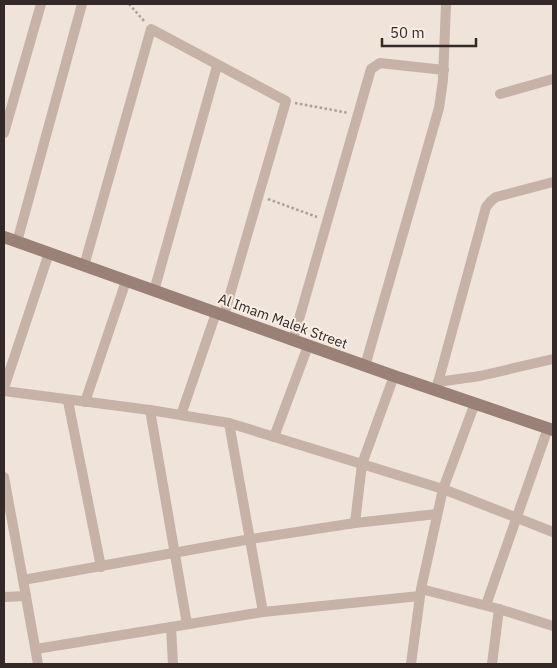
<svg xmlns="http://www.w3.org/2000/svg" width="557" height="668" font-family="'IBM Plex Sans',sans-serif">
  <rect width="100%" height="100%" fill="#efe3da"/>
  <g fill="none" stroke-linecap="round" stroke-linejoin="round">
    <g stroke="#b29c91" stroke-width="2.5" stroke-dasharray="2.5 2.5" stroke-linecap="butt">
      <polyline points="129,4 145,22"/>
      <polyline points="295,103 349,113"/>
      <polyline points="268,199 317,217"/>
    </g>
    <g stroke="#c6b2a7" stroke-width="10">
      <polyline points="500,94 553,79"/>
      <polyline points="4,133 41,4"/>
      <polyline points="17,242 82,4"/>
      <polyline points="84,266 151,29 286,101 224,315"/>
      <polyline points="154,291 217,66"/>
      <polyline points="293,340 371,69 380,63 444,70"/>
      <polyline points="365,366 439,108 443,80 446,4"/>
      <polyline points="438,382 480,376 553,359"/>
      <polyline points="4,388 49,253"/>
      <polyline points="436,390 486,207 491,201 496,197 553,182"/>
      <polyline points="4,391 150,410 229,423 443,489 553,532"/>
      <polyline points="68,401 101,567"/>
      <polyline points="85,402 126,281"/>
      <polyline points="150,410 187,624"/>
      <polyline points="181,415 216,313"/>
      <polyline points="229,423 263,612"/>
      <polyline points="274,437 308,346"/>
      <polyline points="4,477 23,580 251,539 355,523 437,514"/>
      <polyline points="355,523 362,464 394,376"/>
      <polyline points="23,580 38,664"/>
      <polyline points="421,589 499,609 553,626"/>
      <polyline points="4,597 26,596"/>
      <polyline points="486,605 548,428"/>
      <polyline points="171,627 173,664"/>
      <polyline points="36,649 263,612 420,596"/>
      <polyline points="411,664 421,589 443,489 475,403"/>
      <polyline points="492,664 499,609"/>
    </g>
    <polyline stroke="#9a8178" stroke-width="12" points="4,237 394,376 553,430"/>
  </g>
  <g text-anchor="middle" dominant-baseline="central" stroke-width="4" stroke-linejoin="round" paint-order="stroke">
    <g font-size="14" fill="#332a27" stroke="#f8eee6">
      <text transform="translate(283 321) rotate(20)">Al Imam Malek Street</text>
    </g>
  </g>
  <rect width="557" height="668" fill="none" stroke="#332a27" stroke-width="10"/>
  <path d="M382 38v8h94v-8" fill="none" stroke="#332a27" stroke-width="2.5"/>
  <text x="390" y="38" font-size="15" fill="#332a27" stroke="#f8eee6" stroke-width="4" paint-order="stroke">50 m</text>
</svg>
